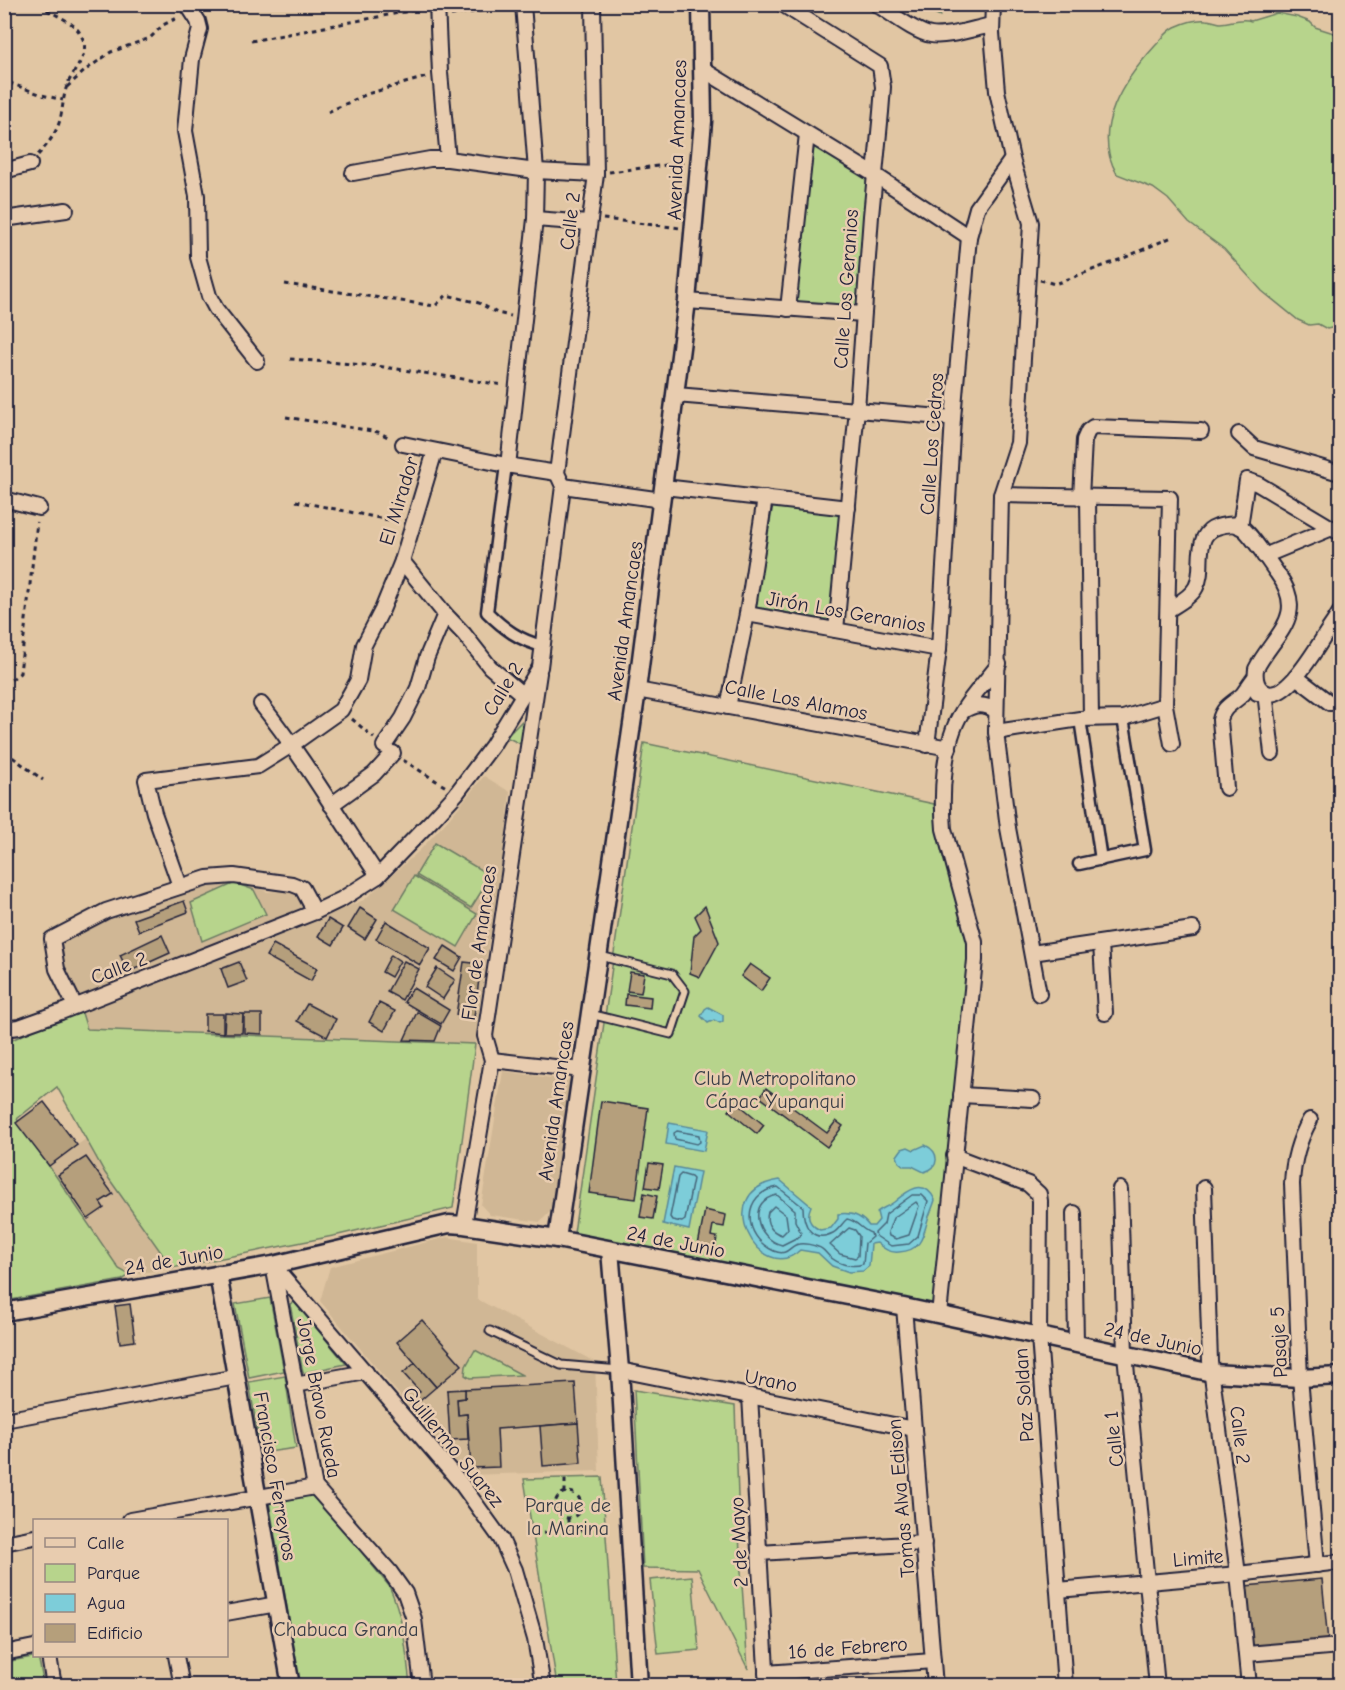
<svg xmlns="http://www.w3.org/2000/svg" width="1345" height="1690" font-family="'Comic Neue',sans-serif">
  <rect width="100%" height="100%" fill="#e1c6a3"/>
  <filter id="ink" filterUnits="userSpaceOnUse"><feTurbulence type="fractalNoise" baseFrequency=".0167" numOctaves="2"/><feDisplacementMap in="SourceGraphic" scale="12" xChannelSelector="R" yChannelSelector="G"/><feConvolveMatrix kernelMatrix="1 2 1 2 8 2 1 2 1" color-interpolation-filters="sRGB"/></filter>
  <g filter="url(#ink)">
    <g fill="#d0b795">
      <polygon points="484,776 510,792 505,845 486,959 475,1044 86,1029 82,1013 364,900 419,851 448,820"/>
      <polygon points="234,878 267,892 295,890 300,892 308,909 77,999 63,964 58,943 114,914 211,882"/>
      <polygon points="503,1071 572,1081 550,1212 540,1222 490,1215 481,1205"/>
      <polygon points="86,1139 105,1173 172,1268 130,1275 119,1269 48,1165"/>
      <polygon points="447,1237 477,1242 477,1299 595,1362 599,1471 467,1475 320,1301 330,1267"/>
    </g>
    <g fill="#b7d48c" stroke="#6c7b64" stroke-width="1.5">
      <polygon points="918,5 946,5 940,16"/>
      <path d="M1277 13 1297 17 1310 22 1315 27 1340 35V326L1327 329 1318 324 1309 325 1298 320 1262 291 1224 249 1189 223 1168 199 1153 188 1117 174C1090 128 1125 79 1155 46 1161 40 1167 31 1175 27 1184 23 1196 19 1206 20 1211 20 1215 22 1220 23 1230 23 1241 17 1251 21Z"/>
      <polygon points="814,147 868,178 859,306 794,302"/>
      <polygon points="773,505 840,514 830,620 755,607"/>
      <polygon points="521,722 524,726 523,745 506,737"/>
      <polygon points="644,743 934,804 938,833 969,946 934,1304 574,1233"/>
      <polygon points="435,843 491,876 471,908 416,875"/>
      <polygon points="414,876 477,914 458,947 394,909"/>
      <polygon points="235,883 254,890 266,914 202,941 191,903"/>
      <polygon points="82,1013 87,1029 475,1044 453,1208 338,1235 172,1268 105,1173 57,1087 17,1119 119,1269 130,1275 122,1280 5,1301 5,1043 54,1021"/>
      <polygon points="270,1298 284,1371 249,1378 235,1304"/>
      <polygon points="295,1302 346,1364 303,1373 290,1304"/>
      <polygon points="475,1350 522,1375 470,1378 465,1375 466,1366"/>
      <polygon points="285,1376 296,1448 261,1453 249,1382"/>
      <polygon points="634,1390 735,1406 740,1557 748,1669 698,1569 643,1568"/>
      <polygon points="602,1477 616,1685 557,1685 524,1479"/>
      <path d="M313 1492 389 1586C404 1618 406 1651 410 1685H300L269 1501Z"/>
      <polygon points="692,1576 699,1650 658,1654 650,1580"/>
      <polygon points="38,1656 44,1685 5,1685 5,1662"/>
    </g>
    <g fill="#7dcdd9" stroke="#59899a" stroke-width="1.5">
      <polygon points="708,1007 723,1015 723,1021 720,1023 714,1020 708,1023 701,1016 705,1009"/>
      <polygon points="669,1123 708,1130 704,1151 666,1144"/>
      <path d="M925 1145C940 1152 940 1168 924 1172L912 1166H904L899 1162 897 1156 902 1149 908 1147 914 1150Z"/>
      <polygon points="674,1167 700,1172 689,1230 663,1224"/>
      <path d="M780 1180 811 1206C806 1217 809 1225 820 1230L831 1228 838 1219V1214C851 1212 861 1215 869 1226H874L879 1220 877 1212C882 1208 889 1206 894 1202 907 1191 924 1177 935 1200 933 1207 930 1213 928 1219 923 1237 921 1251 899 1252 890 1253 884 1249 877 1243L871 1244 869 1266 863 1271 849 1272 832 1266 818 1253 800 1250C761 1288 707 1190 780 1180Z"/>
    </g>
    <g fill="none" stroke-linecap="round" stroke-linejoin="round">
      <g stroke="#46667a" stroke-width="1.5">
        <polygon points="677,1131 699,1135 700,1142 697,1144 675,1139 674,1133"/>
        <polygon points="681,1174 691,1177 693,1179 685,1220 682,1222 672,1220 670,1217 678,1177"/>
        <path d="M778 1187 803 1207C803 1224 811 1244 833 1233 839 1230 842 1223 847 1219 858 1221 861 1230 871 1233L872 1237 865 1243 863 1264C851 1268 838 1264 829 1256 825 1252 823 1248 818 1247 814 1245 804 1243 799 1244 789 1245 789 1257 774 1251 742 1237 741 1193 778 1187Z"/>
        <path d="M777 1195 795 1210V1221L801 1233 800 1236 782 1245C756 1239 746 1201 777 1195Z"/>
        <polygon points="912,1195 922,1195 928,1201 918,1236 909,1244 891,1246 876,1236 875,1233 884,1224 886,1214"/>
        <polygon points="916,1202 919,1206 909,1235 896,1239 889,1236 888,1232 893,1218"/>
        <path d="M774 1206 786 1215 788 1229 782 1235C771 1232 765 1223 768 1212Z"/>
        <polygon points="849,1228 855,1230 859,1236 858,1256 855,1258 840,1254 830,1245"/>
      </g>
    </g>
    <g fill="#b59f7b" stroke="#22223b" stroke-width="1.5">
      <polygon points="184,901 188,912 139,931 134,919"/>
      <polygon points="705,906 719,942 700,977 690,973 694,936 701,929 695,916"/>
      <polygon points="360,908 377,919 365,939 348,928"/>
      <polygon points="328,919 343,928 333,945 318,936"/>
      <polygon points="386,921 430,948 420,965 376,939"/>
      <polygon points="162,935 170,953 128,972 120,955"/>
      <polygon points="273,944 317,968 311,981 266,956"/>
      <polygon points="445,946 462,957 454,971 436,960"/>
      <polygon points="391,955 400,961 391,977 382,972"/>
      <polygon points="404,961 419,969 402,1000 387,992"/>
      <polygon points="239,962 247,981 228,988 221,969"/>
      <polygon points="464,962 481,964 474,1017 456,1015"/>
      <polygon points="750,964 770,978 761,991 741,976"/>
      <polygon points="437,968 455,980 443,999 425,987"/>
      <polygon points="630,972 644,974 641,993 627,991"/>
      <polygon points="413,988 449,1010 441,1024 404,1002"/>
      <polygon points="626,994 651,997 650,1008 625,1005"/>
      <polygon points="379,1003 395,1011 384,1031 369,1022"/>
      <polygon points="307,1004 336,1019 327,1037 297,1021"/>
      <polygon points="417,1012 441,1026 435,1041 404,1040"/>
      <polygon points="225,1013 243,1014 242,1033 224,1033"/>
      <polygon points="205,1014 223,1014 223,1033 205,1031"/>
      <polygon points="244,1014 262,1014 262,1034 244,1033"/>
      <polygon points="766,1088 827,1133 836,1121 843,1126 827,1147 760,1097"/>
      <polygon points="601,1101 648,1108 636,1199 589,1193"/>
      <polygon points="44,1102 77,1145 49,1166 16,1123"/>
      <polygon points="736,1102 764,1125 757,1134 729,1111"/>
      <polygon points="86,1157 113,1194 100,1202 104,1208 88,1219 58,1175"/>
      <polygon points="649,1163 663,1165 659,1189 645,1187"/>
      <polygon points="644,1193 657,1196 653,1219 640,1217"/>
      <polygon points="705,1210 726,1215 724,1227 713,1225 711,1236 717,1237 715,1249 698,1245"/>
      <polygon points="130,1304 135,1341 120,1343 115,1306"/>
      <polygon points="422,1320 462,1365 436,1387 397,1342"/>
      <polygon points="415,1363 436,1387 414,1406 410,1401 420,1392 403,1373"/>
      <polygon points="575,1383 578,1423 497,1429 499,1467 471,1468 467,1414 458,1415 457,1399 465,1398 465,1389"/>
      <polygon points="465,1389 465,1398 457,1399 458,1415 467,1414 468,1439 450,1440 447,1390"/>
      <polygon points="578,1423 581,1463 543,1466 540,1426"/>
      <polygon points="1322,1579 1328,1642 1251,1649 1245,1586"/>
    </g>
    <g fill="none" stroke-linecap="round" stroke-linejoin="round">
      <defs>
        <g id="service">
          <polyline points="590,1014 671,1034 685,991 672,974 600,956"/>
          <polyline points="490,1331 561,1365 620,1370"/>
        </g>
        <g id="pedestrian">
          <path d="M506 465 487 612C503 628 520 641 543 646"/>
          <polyline points="1080,719 1101,860"/>
          <polyline points="1079,864 1145,850 1123,718"/>
        </g>
        <g id="minor">
          <polyline points="187,4 198,21 200,29 192,59 185,131 197,196 198,257 209,296 216,309 257,361"/>
          <polyline points="437,4 440,73 448,159"/>
          <polyline points="782,4 880,66 883,87 881,112 871,216 857,409 836,630"/>
          <path d="M876 4C891 13 914 32 931 35 947 38 975 28 992 25"/>
          <polyline points="993,4 992,33 997,91 1012,159 1031,223 1018,443 1001,495 996,732 1008,828 1039,994"/>
          <polyline points="702,69 875,175 969,237"/>
          <polyline points="4,171 30,164"/>
          <polyline points="353,173 430,159 448,159 536,171 596,174"/>
          <polyline points="4,219 66,210"/>
          <polyline points="535,219 588,223"/>
          <polyline points="687,301 863,314"/>
          <polyline points="788,309 807,134"/>
          <polyline points="676,395 953,418"/>
          <polyline points="1239,434 1254,448 1340,473"/>
          <polyline points="403,444 506,465 557,473"/>
          <polyline points="508,466 535,219 536,171 523,4"/>
          <polyline points="563,486 662,500"/>
          <polyline points="664,487 848,508"/>
          <polyline points="1001,495 1170,498 1165,705 1172,744"/>
          <polyline points="1081,498 1084,440 1088,431 1093,427 1201,431"/>
          <polyline points="1088,498 1091,718"/>
          <polyline points="4,499 39,508"/>
          <polyline points="1240,527 1247,480 1258,484 1340,533"/>
          <polyline points="1264,556 1332,528"/>
          <polyline points="402,561 435,451"/>
          <path d="M1168 610C1177 604 1191 597 1196 587 1204 572 1197 554 1204 538 1207 532 1211 529 1217 527 1224 525 1234 523 1240 526 1250 532 1269 562 1277 573 1309 616 1274 634 1256 669 1255 677 1256 686 1263 691 1284 707 1317 647 1327 632 1332 625 1336 619 1340 612"/>
          <polyline points="747,614 939,649"/>
          <polyline points="1296,677 1330,703"/>
          <polyline points="637,690 949,748"/>
          <polyline points="1257,693 1265,692 1272,753"/>
          <path d="M261 704C304 758 339 818 378 876"/>
          <polyline points="728,707 747,614 765,498"/>
          <path d="M963 711C975 704 984 703 996 711"/>
          <polyline points="996,732 1080,719 1123,718 1165,705"/>
          <polyline points="927,745 939,649 953,418 969,237 977,208 1012,159"/>
          <polyline points="384,746 403,718 418,688 427,657 445,614"/>
          <path d="M1226 788 1220 720C1223 706 1234 703 1243 694 1247 688 1251 682 1255 677"/>
          <polyline points="331,805 374,774 393,753"/>
          <polyline points="180,886 154,813 146,780 258,766 293,744 341,710 358,680 364,645 382,610 402,561 445,614 464,634 490,667 523,695"/>
          <polyline points="1101,943 1105,1013"/>
          <polyline points="1032,953 1193,929"/>
          <polyline points="75,1006 57,969 52,939 106,911 207,878 234,876 292,884 302,888 315,912"/>
          <polyline points="4,1029 19,1027 61,1012 315,912 342,899 378,876 433,819 456,794 492,746 540,667 563,486 557,473 596,174 593,4"/>
          <polyline points="492,1060 582,1070"/>
          <polyline points="961,1095 1033,1099"/>
          <path d="M1310 1120C1298 1141 1293 1160 1292 1184L1300 1378 1317 1565"/>
          <polyline points="954,1156 1028,1184 1039,1194 1040,1201 1039,1336 1065,1686"/>
          <polyline points="1204,1188 1210,1361 1238,1574 1249,1686"/>
          <polyline points="1120,1189 1125,1354 1157,1686"/>
          <polyline points="1074,1213 1076,1344"/>
          <polyline points="464,1225 492,1060 485,1036 539,673"/>
          <polyline points="273,1265 460,1482 501,1539 515,1570 535,1639 543,1686"/>
          <polyline points="273,1265 315,1487 390,1572 405,1593 414,1619 422,1686"/>
          <polyline points="904,1307 935,1686"/>
          <path d="M939 1315 975 960V942L944 829C941 795 943 742 962 712 972 695 987 680 999 664"/>
          <polyline points="620,1370 914,1429"/>
          <polyline points="295,1385 366,1372"/>
          <polyline points="750,1396 767,1686"/>
          <polyline points="4,1420 236,1377"/>
          <polyline points="130,1520 315,1487"/>
          <polyline points="4,1543 34,1537"/>
          <polyline points="759,1553 924,1543"/>
          <polyline points="1058,1590 1238,1574 1340,1562"/>
          <polyline points="226,1613 277,1604"/>
          <polyline points="4,1653 34,1647"/>
          <polyline points="1247,1654 1340,1646"/>
          <polyline points="49,1656 54,1686"/>
          <polyline points="176,1656 182,1686"/>
          <polyline points="766,1673 933,1661"/>
        </g>
        <g id="tertiary">
          <polyline points="557,1239 637,690 687,301 703,121 701,4"/>
          <polyline points="610,1250 620,1370 639,1686"/>
          <polyline points="218,1274 291,1686"/>
          <polyline points="4,1312 273,1265 449,1224 464,1225 557,1239 904,1307 1212,1373 1300,1378 1340,1376"/>
        </g>
      </defs>
      <use href="#service" stroke="#22223b" stroke-width="11"/>
      <use href="#pedestrian" stroke="#22223b" stroke-width="15"/>
      <use href="#minor" stroke="#22223b" stroke-width="18"/>
      <use href="#tertiary" stroke="#22223b" stroke-width="21"/>
      <g stroke="#22223b" stroke-width="3" stroke-dasharray="4.5 4.5" stroke-linecap="butt">
        <polyline points="451,15 510,7"/>
        <polyline points="251,41 425,8"/>
        <polyline points="67,87 87,69 111,52 150,38 163,25 179,17"/>
        <polyline points="4,91 10,83 42,95 63,100"/>
        <polyline points="328,112 367,94 426,77"/>
        <path d="M38 155C47 145 56 134 60 120 63 108 63 95 68 83 74 69 91 54 82 37 75 20 52 15 38 4"/>
        <polyline points="609,172 683,163"/>
        <polyline points="603,219 680,228"/>
        <polyline points="1040,280 1055,284 1119,260 1174,236"/>
        <polyline points="285,284 435,306 447,295 479,303 497,313 511,316"/>
        <polyline points="290,359 377,366 503,385"/>
        <polyline points="286,417 378,432 390,438"/>
        <polyline points="296,501 399,522"/>
        <polyline points="4,685 20,673 37,522"/>
        <polyline points="352,719 374,738"/>
        <polyline points="4,755 11,756 43,780"/>
        <polyline points="403,760 446,787"/>
        <circle cx="568" cy="1505" r="13"/>
        <polyline points="565,1493 565,1479"/>
        <polyline points="568,1518 568,1531"/>
        <polyline points="534,1534 603,1528"/>
      </g>
      <use href="#service" stroke="#e8ccaf" stroke-width="7"/>
      <use href="#pedestrian" stroke="#e8ccaf" stroke-width="10"/>
      <use href="#minor" stroke="#e8ccaf" stroke-width="14"/>
      <use href="#tertiary" stroke="#e8ccaf" stroke-width="16"/>
    </g>
  </g>
  <g text-anchor="middle" dominant-baseline="central" stroke-width="5" stroke-linejoin="round" paint-order="stroke">
    <g font-size="20" fill="#22223b" stroke="#e8ccaf">
      <text transform="translate(677 140) rotate(-88)">Avenida Amancaes</text>
      <text transform="translate(570 221) rotate(-83)">Calle 2</text>
      <text transform="translate(846 289) rotate(-86)">Calle Los Geranios</text>
      <text transform="translate(932 444) rotate(-86)">Calle Los Cedros</text>
      <text transform="translate(399 501) rotate(-73)">El Mirador</text>
      <text transform="translate(846 612) rotate(10)">Jirón Los Geranios</text>
      <text transform="translate(625 621) rotate(-82)">Avenida Amancaes</text>
      <text transform="translate(503 689) rotate(-59)">Calle 2</text>
      <text transform="translate(796 700) rotate(11)">Calle Los Alamos</text>
      <text transform="translate(479 943) rotate(-82)">Flor de Amancaes</text>
      <text transform="translate(119 968) rotate(-21)">Calle 2</text>
      <text transform="translate(556 1101) rotate(-82)">Avenida Amancaes</text>
      <text transform="translate(676 1242) rotate(11)">24 de Junio</text>
      <text transform="translate(174 1260) rotate(-10)">24 de Junio</text>
      <text transform="translate(1153 1339) rotate(12)">24 de Junio</text>
      <text transform="translate(1279 1342) rotate(-93)">Pasaje 5</text>
      <text transform="translate(771 1381) rotate(11)">Urano</text>
      <text transform="translate(1024 1395) rotate(-94)">Paz Soldan</text>
      <text transform="translate(319 1398) rotate(79)">Jorge Bravo Rueda</text>
      <text transform="translate(1240 1435) rotate(83)">Calle 2</text>
      <text transform="translate(1114 1439) rotate(-96)">Calle 1</text>
      <text transform="translate(453 1447) rotate(51)">Guillermo Suarez</text>
      <text transform="translate(275 1476) rotate(80)">Francisco Ferreyros</text>
      <text transform="translate(901 1498) rotate(-95)">Tomas Alva Edison</text>
      <text transform="translate(739 1542) rotate(-93)">2 de Mayo</text>
      <text transform="translate(1198 1558) rotate(-5)">Limite</text>
      <text transform="translate(848 1648) rotate(-4)">16 de Febrero</text>
    </g>
    <g font-size="20" fill="#383d47" stroke="#e8ccaf">
      <text x="775" y="1078">Club Metropolitano<tspan x="775" dy="23">Cápac Yupanqui</tspan></text>
      <text x="568" y="1505">Parque de<tspan x="568" dy="23">la Marina</tspan></text>
      <text x="346" y="1629">Chabuca Granda</text>
    </g>
  </g>
  <rect width="1345" height="1690" fill="none" stroke="#e8ccaf" stroke-width="24"/>
  <rect x="12" y="12" width="1321" height="1666" fill="none" stroke="#22223b" stroke-width="2" filter="url(#ink)"/>
  <rect x="33" y="1519" width="195" height="138" fill="#e8ccaf" stroke="#998881" stroke-width="1.5"/>
  <rect x="45" y="1538" width="30" height="9" fill="#e8ccaf" stroke="#998881" stroke-width="1.5"/>
  <text x="87" y="1549" font-size="18" fill="#22223b">Calle</text>
  <rect x="45" y="1564" width="30" height="18" fill="#b7d48c" stroke="#998881" stroke-width="1.5"/>
  <text x="87" y="1579" font-size="18" fill="#22223b">Parque</text>
  <rect x="45" y="1594" width="30" height="18" fill="#7dcdd9" stroke="#998881" stroke-width="1.5"/>
  <text x="87" y="1609" font-size="18" fill="#22223b">Agua</text>
  <rect x="45" y="1624" width="30" height="18" fill="#b59f7b" stroke="#998881" stroke-width="1.5"/>
  <text x="87" y="1639" font-size="18" fill="#22223b">Edificio</text>
</svg>
